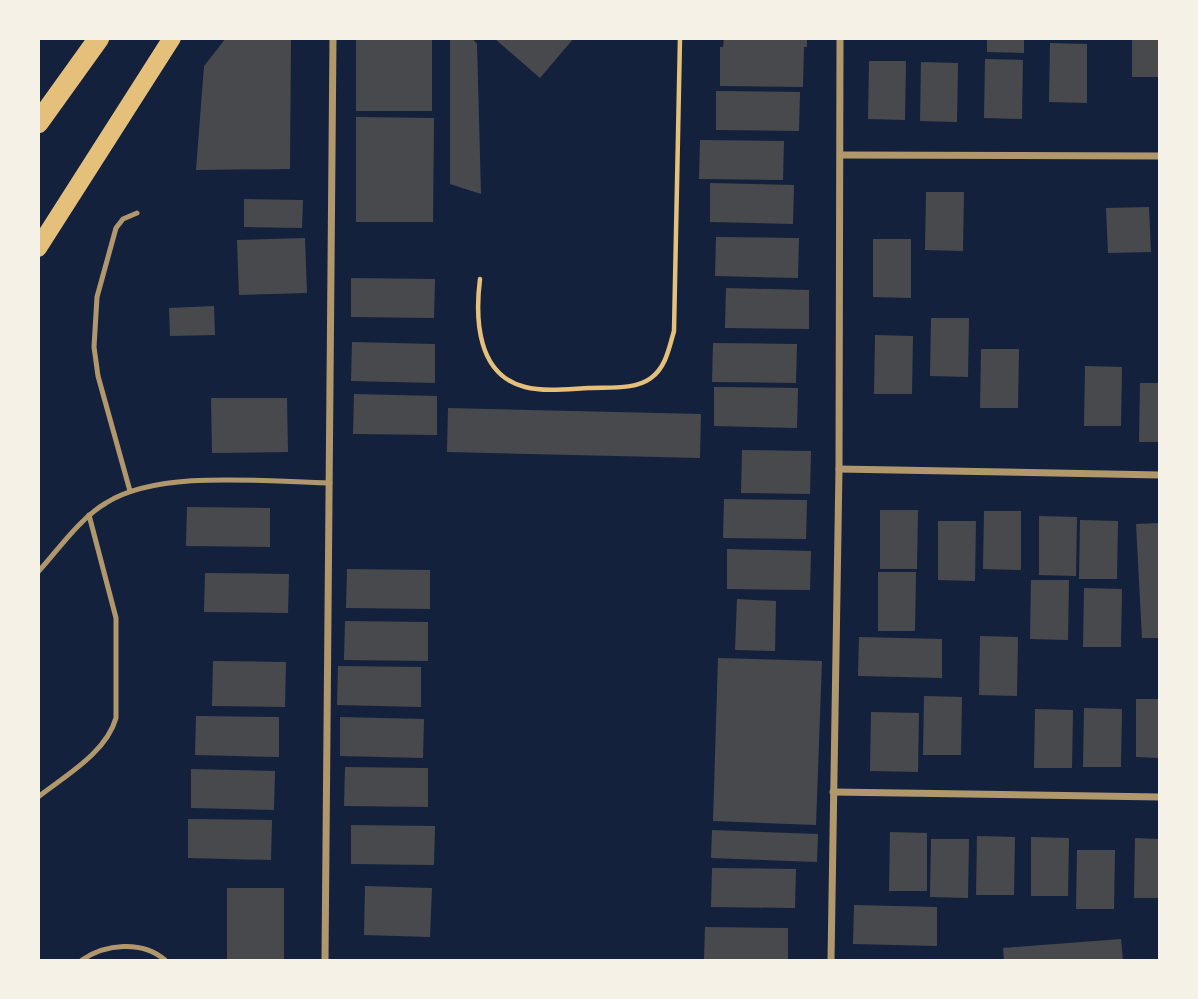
<svg xmlns="http://www.w3.org/2000/svg" width="1198" height="999" font-family="'Archivo Narrow',sans-serif">
  <rect width="100%" height="100%" fill="#14213d"/>
  <g fill="#48494c">
    <polygon points="226,38 291,38 290,169 196,170 204,66"/>
    <rect x="356" y="38" width="76" height="73"/>
    <polygon points="450,38 472,38 477,44 481,194 450,184"/>
    <polygon points="494,38 574,38 540,78"/>
    <polygon points="724,38 807,38 807,47 804,47 803,87 720,86 720,47 723,47"/>
    <polygon points="987,38 1024,38 1024,53 987,52"/>
    <rect x="1132" y="38" width="28" height="39"/>
    <polygon points="1050,43 1087,44 1087,103 1049,102"/>
    <polygon points="985,59 1023,60 1022,119 984,118"/>
    <polygon points="869,61 906,61 905,120 868,119"/>
    <polygon points="921,62 958,63 957,122 920,121"/>
    <polygon points="716,91 800,92 799,131 716,130"/>
    <polygon points="356,117 434,118 433,222 356,222"/>
    <polygon points="700,140 784,141 783,180 699,179"/>
    <polygon points="710,183 794,185 793,224 710,222"/>
    <polygon points="926,192 964,192 963,251 925,250"/>
    <polygon points="244,199 303,200 302,228 244,227"/>
    <polygon points="1149,207 1151,252 1108,253 1106,208"/>
    <polygon points="716,237 799,238 798,278 715,276"/>
    <polygon points="305,238 307,293 239,295 237,240"/>
    <polygon points="873,239 911,239 911,298 873,297"/>
    <polygon points="351,278 435,279 434,318 351,317"/>
    <polygon points="726,288 809,290 809,329 725,328"/>
    <polygon points="214,306 215,335 170,336 169,308"/>
    <polygon points="931,318 969,318 968,377 930,376"/>
    <polygon points="875,335 913,336 912,394 874,394"/>
    <polygon points="352,342 435,344 435,383 351,381"/>
    <polygon points="713,343 797,344 796,383 712,382"/>
    <polygon points="981,349 1019,349 1018,408 980,408"/>
    <polygon points="1085,366 1122,367 1121,426 1084,426"/>
    <polygon points="1140,383 1160,383 1160,442 1139,442"/>
    <polygon points="714,387 798,388 797,428 714,426"/>
    <polygon points="354,394 437,396 437,435 353,434"/>
    <polygon points="211,398 287,398 288,452 212,453"/>
    <polygon points="448,408 701,414 700,458 447,452"/>
    <polygon points="742,450 811,451 810,494 741,493"/>
    <polygon points="724,499 807,500 806,539 723,538"/>
    <polygon points="187,507 270,508 270,547 186,546"/>
    <polygon points="880,510 918,510 917,569 880,569"/>
    <polygon points="984,511 1021,511 1021,570 983,569"/>
    <polygon points="1039,516 1077,517 1076,576 1039,575"/>
    <polygon points="1080,520 1118,521 1117,579 1079,579"/>
    <polygon points="938,521 976,521 975,581 938,580"/>
    <polygon points="1160,523 1160,638 1142,638 1136,524"/>
    <polygon points="727,549 811,551 810,590 727,589"/>
    <polygon points="347,569 430,570 430,609 346,608"/>
    <polygon points="878,572 916,572 915,631 878,631"/>
    <polygon points="205,573 289,574 288,613 204,612"/>
    <polygon points="1031,580 1069,580 1068,640 1030,639"/>
    <polygon points="1084,588 1122,589 1121,647 1083,647"/>
    <polygon points="737,599 776,601 775,651 735,650"/>
    <polygon points="345,621 428,622 428,661 344,660"/>
    <polygon points="980,636 1018,637 1017,696 979,695"/>
    <polygon points="859,637 942,639 942,678 858,676"/>
    <polygon points="718,658 822,661 816,825 713,821"/>
    <polygon points="213,661 286,662 285,707 212,706"/>
    <polygon points="338,666 421,667 421,707 337,705"/>
    <polygon points="924,696 962,697 961,755 923,755"/>
    <polygon points="1136,699 1160,699 1160,758 1136,757"/>
    <polygon points="1084,708 1122,709 1121,767 1083,767"/>
    <polygon points="1035,709 1073,710 1072,768 1034,768"/>
    <polygon points="871,712 919,713 918,772 870,771"/>
    <polygon points="196,716 279,717 279,757 195,755"/>
    <polygon points="340,717 424,719 423,758 340,756"/>
    <polygon points="345,767 428,768 428,807 344,806"/>
    <polygon points="191,769 275,771 274,810 191,808"/>
    <polygon points="188,819 272,820 271,860 188,858"/>
    <polygon points="351,825 435,826 434,865 351,864"/>
    <polygon points="712,830 818,834 817,862 711,858"/>
    <polygon points="890,832 927,833 927,891 889,891"/>
    <polygon points="977,836 1015,837 1014,895 976,895"/>
    <polygon points="1031,837 1069,838 1068,896 1031,896"/>
    <polygon points="1135,838 1160,839 1160,898 1134,898"/>
    <polygon points="931,839 969,839 968,898 930,897"/>
    <polygon points="1077,850 1115,850 1114,909 1076,909"/>
    <polygon points="712,868 796,869 795,908 711,907"/>
    <polygon points="365,886 432,888 430,937 364,935"/>
    <rect x="227" y="888" width="57" height="72"/>
    <polygon points="854,905 937,907 937,946 853,944"/>
    <polygon points="705,927 788,928 788,960 704,960"/>
    <polygon points="1121,939 1123,960 1004,960 1003,948"/>
  </g>
  <g fill="none" stroke-linecap="round" stroke-linejoin="round">
    <path stroke="#e5c07b" stroke-width="4.5" d="M480 279C475 319 477 375 525 387 545 392 568 389 589 388 609 387 635 390 651 378 666 367 669 348 674 331L680 38"/>
    <g stroke="#b1986c" stroke-width="5">
      <polyline points="130,491 98,376 94,347 97,297 116,228 123,219 137,213"/>
      <path d="M38 572C59 549 79 519 106 503 160 469 266 482 330 483"/>
      <path d="M38 797C66 775 106 753 116 718V618L89 515"/>
      <path d="M82 960C105 944 142 940 165 960"/>
    </g>
    <g stroke="#b1986c" stroke-width="7">
      <polyline points="841,155 1160,156"/>
      <polyline points="839,469 1160,475"/>
      <polyline points="833,792 1160,797"/>
      <polyline points="325,960 333,38"/>
      <polyline points="831,960 839,469 840,38"/>
    </g>
    <polyline stroke="#e5c07b" stroke-width="18" points="38,248 172,38"/>
    <polyline stroke="#e5c07b" stroke-width="21" points="38,123 99,38"/>
  </g>
  <rect width="1198" height="999" fill="none" stroke="#f6f1e7" stroke-width="80"/>
</svg>
